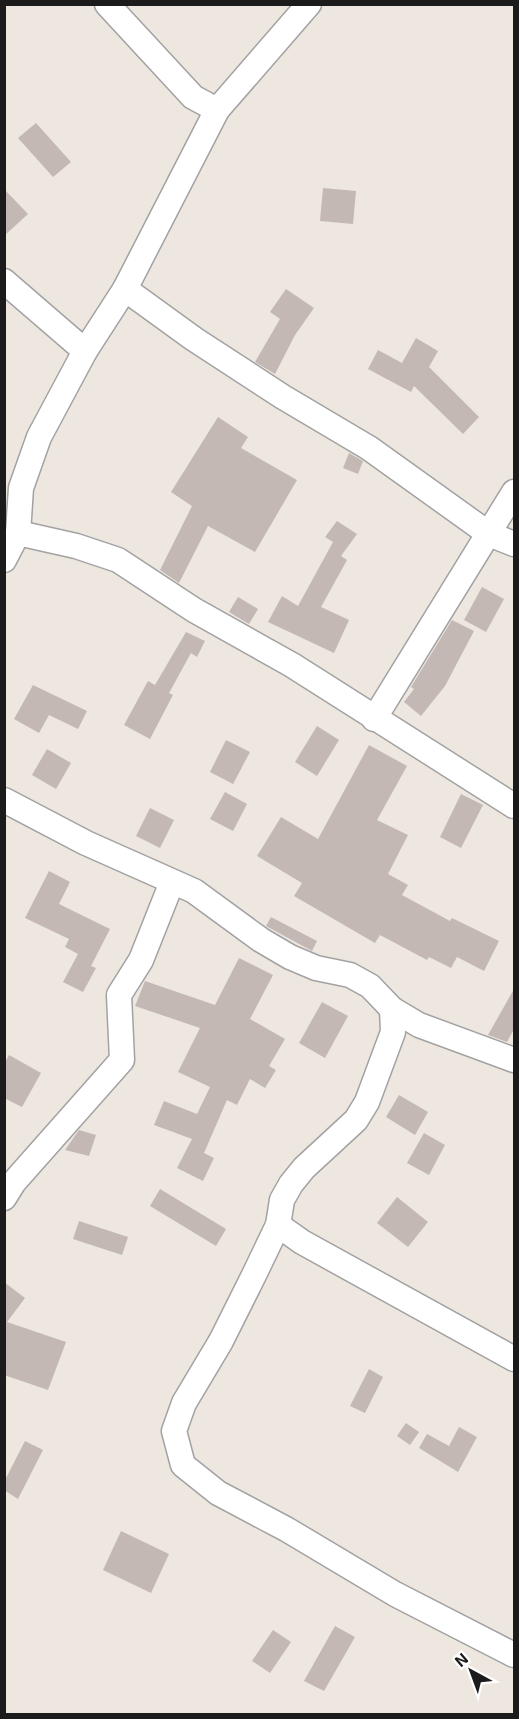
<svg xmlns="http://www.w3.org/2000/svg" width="519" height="1719" font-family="'Exo 2',sans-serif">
  <rect width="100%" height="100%" fill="#ede7e0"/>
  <g fill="#c4b8b4">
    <polygon points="36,123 71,162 53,177 18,138"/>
    <polygon points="323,188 356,191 353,224 320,221"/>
    <polygon points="4,189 28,214 4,236"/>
    <polygon points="286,289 314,308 295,335 275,374 255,362 280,319 270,312"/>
    <polygon points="416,338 438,351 429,367 479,417 463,434 414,386 411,392 368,369 378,350 402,363"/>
    <polygon points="218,417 248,437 241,448 297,480 255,552 208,526 179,583 160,570 192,506 171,492"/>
    <polygon points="349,453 363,461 358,474 343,468"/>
    <polygon points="337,521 357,534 341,556 347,560 321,607 349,620 334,653 268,622 282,596 298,606 333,542 325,537"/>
    <polygon points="482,587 504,599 486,632 464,620"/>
    <polygon points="238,597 258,609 249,624 229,612"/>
    <polygon points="452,620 474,631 445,686 421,716 404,702 414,689 411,687"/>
    <polygon points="186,632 205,641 197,657 191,653 169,693 173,695 150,739 124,725 148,681 155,685"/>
    <polygon points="33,685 87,711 78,729 49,715 39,733 14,719"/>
    <polygon points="317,726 339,740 317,776 295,762"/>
    <polygon points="226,740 250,752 233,784 210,772"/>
    <polygon points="369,745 407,766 377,820 408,835 388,874 408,885 402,895 450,921 452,918 499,941 484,971 457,957 451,968 429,957 427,960 380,935 375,943 294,896 302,883 257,856 281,817 318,839"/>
    <polygon points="47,749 71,763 56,789 32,775"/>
    <polygon points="225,792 247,804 233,831 210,819"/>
    <polygon points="461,794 483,805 461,848 440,837"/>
    <polygon points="150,808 174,820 160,848 136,836"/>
    <polygon points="49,871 70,882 59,904 110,929 91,966 96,968 83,992 63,982 78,954 65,947 69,939 25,918"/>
    <polygon points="271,917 317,941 312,951 266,926"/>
    <polygon points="239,958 273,975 250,1019 285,1039 269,1066 276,1070 265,1088 250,1079 237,1105 227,1100 204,1153 214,1158 203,1181 177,1168 192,1139 154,1125 164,1101 197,1114 210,1087 178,1072 200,1028 135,1006 145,981 215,1005"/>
    <polygon points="514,989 514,1029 507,1042 488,1035"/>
    <polygon points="322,1002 348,1016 325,1058 299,1043"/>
    <polygon points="9,1055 41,1073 22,1107 4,1098 4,1064"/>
    <polygon points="399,1095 428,1112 415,1135 386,1117"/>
    <polygon points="79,1130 96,1135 89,1156 65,1150"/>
    <polygon points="424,1133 445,1145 429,1175 407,1163"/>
    <polygon points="160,1189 226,1229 216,1246 150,1206"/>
    <polygon points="397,1197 428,1222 408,1247 377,1223"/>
    <polygon points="79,1221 128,1237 122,1255 73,1239"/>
    <polygon points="4,1282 25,1298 7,1322 66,1342 48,1390 4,1375"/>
    <polygon points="369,1369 383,1377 365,1413 350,1406"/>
    <polygon points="406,1423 419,1432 410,1445 397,1436"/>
    <polygon points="459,1427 477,1437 458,1472 419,1448 427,1434 449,1446"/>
    <polygon points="25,1441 43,1450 18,1499 4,1490 4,1482"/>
    <polygon points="121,1531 169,1554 151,1593 103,1570"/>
    <polygon points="335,1626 355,1637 324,1691 304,1681"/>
    <polygon points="273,1630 291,1642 270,1673 252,1661"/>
  </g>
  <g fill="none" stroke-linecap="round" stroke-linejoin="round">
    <defs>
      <g id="street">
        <polyline points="107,4 193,97 217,110"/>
        <polyline points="4,281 85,351"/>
        <polyline points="125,289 194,339 283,397 369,448 489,534 514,544"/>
        <polyline points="18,533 76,546 118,560 194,610 292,665 514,806"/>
        <polyline points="4,560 18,533 21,488 39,437 85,351 125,289 217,110 309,4"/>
        <polyline points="374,719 514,492"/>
        <polyline points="4,800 86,843 194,891 261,940 290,957 316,968 350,975 370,986 392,1009 419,1025 514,1060"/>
        <polyline points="392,1009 393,1032 367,1102 356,1120 304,1168 291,1184 282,1200 278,1225 254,1275 221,1341 184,1403 174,1431 183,1465 218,1493 286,1529 395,1594 514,1655"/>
        <polyline points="4,1198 14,1182 122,1060 119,995 141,960 172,882"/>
        <polyline points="278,1225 302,1242 514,1359"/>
      </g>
    </defs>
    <use href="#street" stroke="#a2a2a2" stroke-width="27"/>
    <use href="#street" stroke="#fff" stroke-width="24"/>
  </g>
  <rect width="519" height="1719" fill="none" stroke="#1b1b1b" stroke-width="12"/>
  <g transform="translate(471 1671) rotate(319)" stroke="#ffffff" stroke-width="4.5" paint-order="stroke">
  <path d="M0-4.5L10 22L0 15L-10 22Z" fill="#1b1b1b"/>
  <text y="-9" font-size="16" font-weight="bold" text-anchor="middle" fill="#1b1b1b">N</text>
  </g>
</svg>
